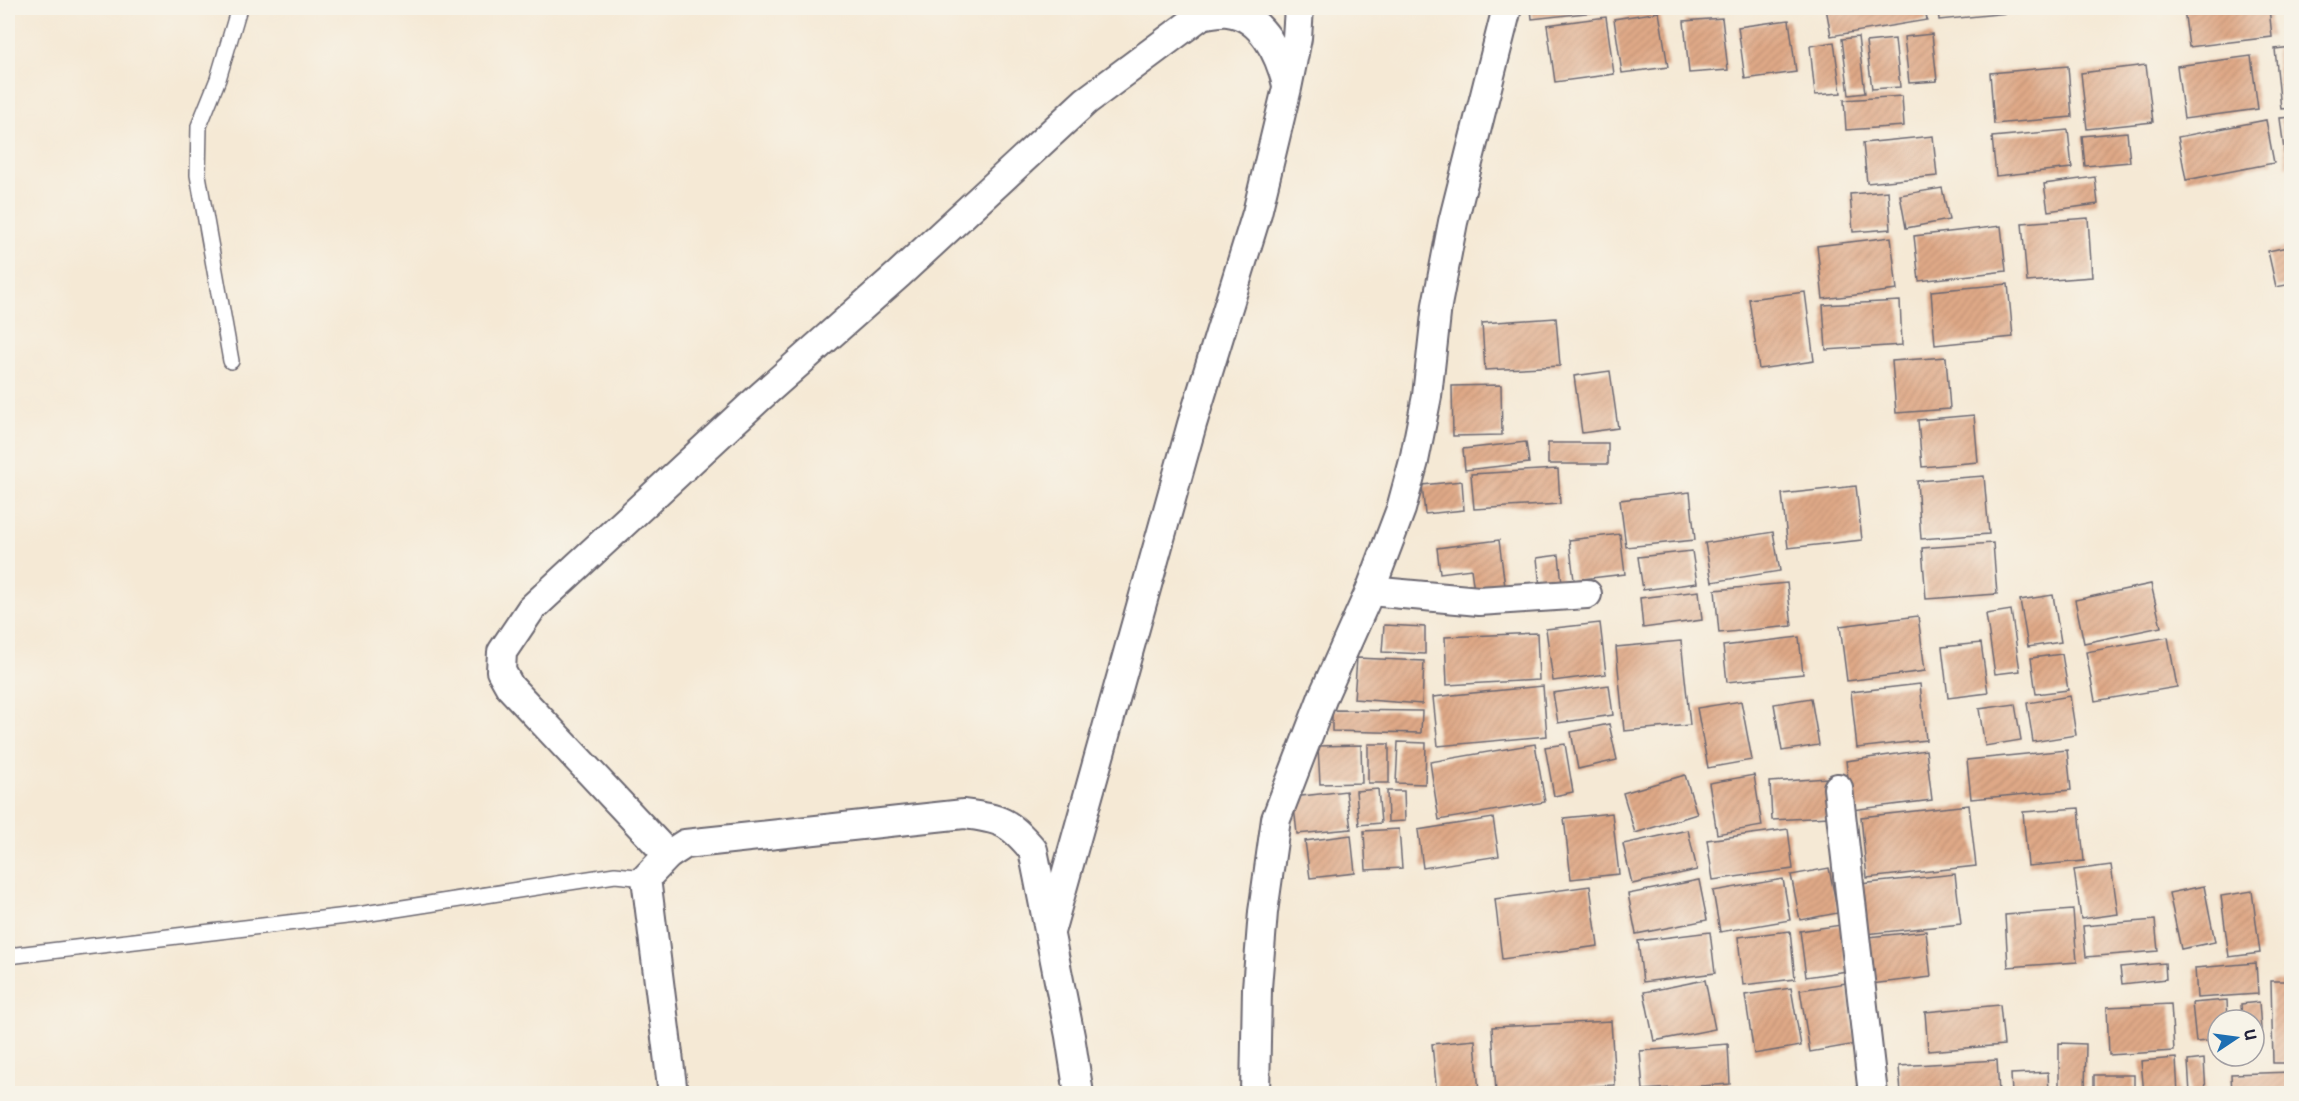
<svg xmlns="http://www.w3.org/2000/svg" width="2299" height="1101" font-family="Mali,sans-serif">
  <defs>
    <pattern id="building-hatch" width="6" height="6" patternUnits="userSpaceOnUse" patternTransform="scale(1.5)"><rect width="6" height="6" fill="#dfa987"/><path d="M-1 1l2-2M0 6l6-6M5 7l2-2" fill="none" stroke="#bf9175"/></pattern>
  </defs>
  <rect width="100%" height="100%" fill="#f7f3e8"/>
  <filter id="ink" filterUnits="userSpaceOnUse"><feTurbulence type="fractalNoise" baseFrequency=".0167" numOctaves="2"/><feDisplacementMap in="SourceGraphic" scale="12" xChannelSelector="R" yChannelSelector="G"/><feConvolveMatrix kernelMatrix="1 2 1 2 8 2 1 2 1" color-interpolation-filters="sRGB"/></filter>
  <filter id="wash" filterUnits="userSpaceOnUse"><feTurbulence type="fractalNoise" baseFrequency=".008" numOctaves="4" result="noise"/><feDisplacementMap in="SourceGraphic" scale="24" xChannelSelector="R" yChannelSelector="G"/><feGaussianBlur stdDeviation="1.35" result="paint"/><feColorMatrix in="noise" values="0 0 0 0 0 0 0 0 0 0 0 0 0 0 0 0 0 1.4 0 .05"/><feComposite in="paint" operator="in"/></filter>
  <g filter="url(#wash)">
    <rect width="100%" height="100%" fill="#f5e9d5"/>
    <g id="blocks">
      <g fill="url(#building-hatch)">
        <polygon points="1531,8 1602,8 1603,11 1532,19"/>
        <polygon points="1826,8 1925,8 1927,20 1831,36"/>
        <polygon points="1938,8 2037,8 2037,10 1939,20"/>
        <polygon points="2192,8 2269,8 2272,37 2189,47 2184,9"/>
        <polygon points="1659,12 1668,67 1622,73 1614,19"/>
        <polygon points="1606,17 1614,74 1555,82 1547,25"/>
        <polygon points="1722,18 1728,70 1689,73 1684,21"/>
        <polygon points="1789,20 1796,72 1745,79 1738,27"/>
        <polygon points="1932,34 1937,81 1909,83 1904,37"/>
        <polygon points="1858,37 1865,93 1849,95 1842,39"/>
        <polygon points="1895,39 1900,87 1872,89 1866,42"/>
        <polygon points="1834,42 1841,93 1815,95 1810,46"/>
        <polygon points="2292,47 2292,108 2281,109 2275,49"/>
        <polygon points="2251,56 2258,109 2184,119 2177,66"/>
        <polygon points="2146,65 2153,122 2087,129 2081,73"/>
        <polygon points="2068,66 2072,117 1994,124 1990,73"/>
        <polygon points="1902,96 1904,126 1846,130 1844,100"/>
        <polygon points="2292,117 2292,165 2286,166 2280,118"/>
        <polygon points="2266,120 2274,163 2186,180 2178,137"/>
        <polygon points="2068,130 2072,168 1996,176 1992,137"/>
        <polygon points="2127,132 2130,162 2085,166 2082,136"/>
        <polygon points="1933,136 1937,176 1867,183 1863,143"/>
        <polygon points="2095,177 2098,204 2048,211 2044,184"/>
        <polygon points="1942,188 1949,220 1906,228 1900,195"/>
        <polygon points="1888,191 1891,229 1853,232 1850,194"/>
        <polygon points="2088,218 2092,277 2027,282 2022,223"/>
        <polygon points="2001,226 2006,271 1919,281 1914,236"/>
        <polygon points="1891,237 1897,290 1823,299 1817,246"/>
        <polygon points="2292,246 2292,284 2276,287 2268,251"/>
        <polygon points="2008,284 2013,337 1935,345 1931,291"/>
        <polygon points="1805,292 1814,361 1759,369 1749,299"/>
        <polygon points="1900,301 1902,345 1826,350 1823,305"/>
        <polygon points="1556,318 1560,366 1485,370 1482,323"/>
        <polygon points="1946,357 1950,409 1896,413 1892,361"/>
        <polygon points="1610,371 1618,428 1582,433 1574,376"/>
        <polygon points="1501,385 1502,435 1453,436 1452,386"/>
        <polygon points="1974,415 1978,462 1922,467 1918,420"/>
        <polygon points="1526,442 1529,463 1465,470 1463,449"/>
        <rect x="1548" y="443" width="60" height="21"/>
        <polygon points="1558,469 1560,504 1474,509 1471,474"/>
        <polygon points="1984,476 1989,534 1921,539 1917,481"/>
        <polygon points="1462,481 1464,510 1425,514 1422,485"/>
        <polygon points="1856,486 1862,540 1788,548 1782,494"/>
        <polygon points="1690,492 1695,540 1626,547 1620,500"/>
        <polygon points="1773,532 1780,571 1712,582 1705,543"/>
        <polygon points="1620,534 1625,574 1574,580 1569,540"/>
        <polygon points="1499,540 1506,594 1475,598 1471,569 1440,573 1437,548"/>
        <polygon points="1993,543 1997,594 1926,599 1922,548"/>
        <polygon points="1692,551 1697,583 1643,590 1638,557"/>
        <polygon points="1559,555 1562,584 1540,587 1537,558"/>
        <polygon points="1787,583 1792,626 1719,633 1715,590"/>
        <polygon points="2151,584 2161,627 2084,643 2075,600"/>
        <polygon points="1699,591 1702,620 1643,628 1640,598"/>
        <polygon points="2053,595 2061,642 2028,647 2020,600"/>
        <polygon points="2011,610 2020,671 1995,674 1986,614"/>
        <polygon points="1918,616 1925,671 1847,681 1840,626"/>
        <polygon points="1600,623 1606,674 1553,681 1546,629"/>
        <polygon points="1384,625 1425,627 1425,654 1382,652"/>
        <polygon points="1537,633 1539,680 1447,685 1445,637"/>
        <polygon points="1799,637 1803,674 1727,682 1723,646"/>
        <polygon points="2168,637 2177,687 2095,701 2086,652"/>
        <polygon points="1681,641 1690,725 1624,731 1616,647"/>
        <polygon points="1981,643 1988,693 1948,698 1942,647"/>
        <polygon points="2062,654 2068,690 2036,694 2031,658"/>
        <polygon points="1357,658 1424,661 1422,704 1354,699"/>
        <polygon points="1920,684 1926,740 1857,748 1851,692"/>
        <polygon points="1609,685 1613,715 1558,723 1553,693"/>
        <polygon points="1543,686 1547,736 1438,746 1433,697"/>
        <polygon points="2070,696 2076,735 2033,742 2027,703"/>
        <polygon points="1811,698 1819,745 1782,751 1774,704"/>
        <polygon points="1741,701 1752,760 1708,768 1697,708"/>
        <polygon points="2015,704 2021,740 1985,746 1979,709"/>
        <polygon points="1332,710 1422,711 1421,733 1332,731"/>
        <polygon points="1609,724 1617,760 1578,769 1571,732"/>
        <polygon points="1398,742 1426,743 1425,784 1396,783"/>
        <rect x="1368" y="744" width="21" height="39"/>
        <polygon points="1535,744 1545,802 1439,820 1430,762"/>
        <polygon points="1565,744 1573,792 1554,796 1545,747"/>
        <polygon points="1361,745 1362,783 1320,784 1318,746"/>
        <polygon points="1926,750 1932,800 1852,810 1846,761"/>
        <polygon points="2067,750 2071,790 1971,799 1967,760"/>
        <polygon points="1685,775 1697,814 1635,833 1623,793"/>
        <polygon points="1754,775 1762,826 1717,834 1709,783"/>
        <polygon points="1827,778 1829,817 1772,820 1770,782"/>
        <polygon points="1378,789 1381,823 1359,825 1356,791"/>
        <polygon points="1346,791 1351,829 1297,834 1293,797"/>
        <polygon points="1387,791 1404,791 1405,821 1388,822"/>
        <polygon points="1969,805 1976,866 1867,878 1861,817"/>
        <polygon points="2079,808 2084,861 2028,866 2023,812"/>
        <polygon points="1612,813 1619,874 1571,879 1564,818"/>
        <polygon points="1493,818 1499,856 1423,868 1418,830"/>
        <polygon points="1399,829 1402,868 1366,870 1364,831"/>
        <polygon points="1788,829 1793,869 1713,880 1707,840"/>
        <polygon points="1688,830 1697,870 1632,884 1623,844"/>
        <polygon points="1351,835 1355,873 1310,878 1305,841"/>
        <polygon points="2111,865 2118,914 2081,919 2074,870"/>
        <polygon points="1829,868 1838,913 1800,920 1791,875"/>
        <polygon points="1955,874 1961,924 1865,934 1860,884"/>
        <polygon points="1783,879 1790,920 1720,932 1713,891"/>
        <polygon points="1699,880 1707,920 1636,934 1628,894"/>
        <polygon points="1590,886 1598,946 1502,959 1495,899"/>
        <polygon points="2204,886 2215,942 2181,949 2169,893"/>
        <polygon points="2252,891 2260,953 2229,957 2221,896"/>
        <polygon points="2073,910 2077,962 2008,967 2005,915"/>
        <polygon points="2155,920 2158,951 2086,957 2083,926"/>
        <polygon points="1841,925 1847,971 1806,977 1800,931"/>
        <polygon points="1790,931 1795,979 1743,985 1738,937"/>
        <polygon points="1926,931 1931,977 1862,985 1858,938"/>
        <polygon points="1710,932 1715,973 1643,982 1638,941"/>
        <polygon points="2165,963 2166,979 2122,984 2120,967"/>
        <polygon points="2256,963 2258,994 2197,998 2195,968"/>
        <polygon points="1705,980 1715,1029 1654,1041 1644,992"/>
        <polygon points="2271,981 2292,981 2292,1063 2273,1063"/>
        <polygon points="1846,983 1856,1044 1810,1052 1800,990"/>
        <polygon points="1791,988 1801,1046 1754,1054 1745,995"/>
        <polygon points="2227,1000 2228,1020 2218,1020 2218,1040 2196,1042 2192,1003"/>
        <polygon points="2259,1002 2262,1044 2254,1045 2254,1020 2242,1020 2241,1004"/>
        <polygon points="2171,1004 2174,1051 2109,1055 2107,1007"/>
        <polygon points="2000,1005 2004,1045 1928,1051 1925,1012"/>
        <polygon points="1611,1021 1615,1085 1496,1092 1492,1027"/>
        <polygon points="1475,1040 1479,1094 1437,1094 1432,1044"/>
        <polygon points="2059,1043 2086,1044 2085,1092 2059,1092"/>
        <polygon points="1728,1044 1730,1084 1643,1090 1640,1051"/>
        <polygon points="2176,1058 2178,1094 2144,1094 2141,1061"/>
        <polygon points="2204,1059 2206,1094 2190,1094 2188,1061"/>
        <polygon points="1997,1060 1999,1094 1901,1094 1899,1066"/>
        <polygon points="2048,1072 2049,1094 2012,1094 2011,1074"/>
        <polygon points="2292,1072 2292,1094 2232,1094 2231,1074"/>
        <rect x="2094" y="1075" width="40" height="19"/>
      </g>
    </g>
  </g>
  <g filter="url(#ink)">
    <use href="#blocks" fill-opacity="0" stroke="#6c6871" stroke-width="1.5"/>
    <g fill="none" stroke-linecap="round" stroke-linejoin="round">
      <defs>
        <g id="lane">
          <polyline points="231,361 198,175 199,126 218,79 239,8"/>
          <polyline points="8,956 364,914 615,875 646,878"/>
        </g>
        <g id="street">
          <path d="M1199 15C1208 14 1219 11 1228 12 1262 16 1280 55 1287 85"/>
          <polyline points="1370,591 1479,601 1587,594"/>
          <polyline points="1838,788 1873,1094"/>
          <polyline points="668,855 510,687 501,671 502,652 531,609 759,398 899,274 1086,101 1211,8"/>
          <polyline points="1050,932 1192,424 1257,213 1287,88 1297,38 1299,8"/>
          <path d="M673 1094 646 878 668 855 685 844 964 814C1001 819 1009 821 1033 850L1070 1036 1079 1094"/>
          <polyline points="1255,1094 1257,988 1263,912 1276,819 1324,694 1370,591 1401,509 1414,461 1427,396 1437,305 1453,222 1507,8"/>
        </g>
      </defs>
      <use href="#lane" stroke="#6c6871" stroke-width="18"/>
      <use href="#street" stroke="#6c6871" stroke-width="32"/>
      <use href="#lane" stroke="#fff" stroke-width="15"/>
      <use href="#street" stroke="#fff" stroke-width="28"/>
    </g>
  </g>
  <rect width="2299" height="1101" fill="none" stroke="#f7f3e8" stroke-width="30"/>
  <g transform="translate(2236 1038) rotate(77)"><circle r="28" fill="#f7f3e8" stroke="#a29fa3" stroke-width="1.5"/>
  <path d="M0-4.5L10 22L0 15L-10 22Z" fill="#1f6fb2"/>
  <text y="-9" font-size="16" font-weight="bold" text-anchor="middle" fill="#22223b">U</text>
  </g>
</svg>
